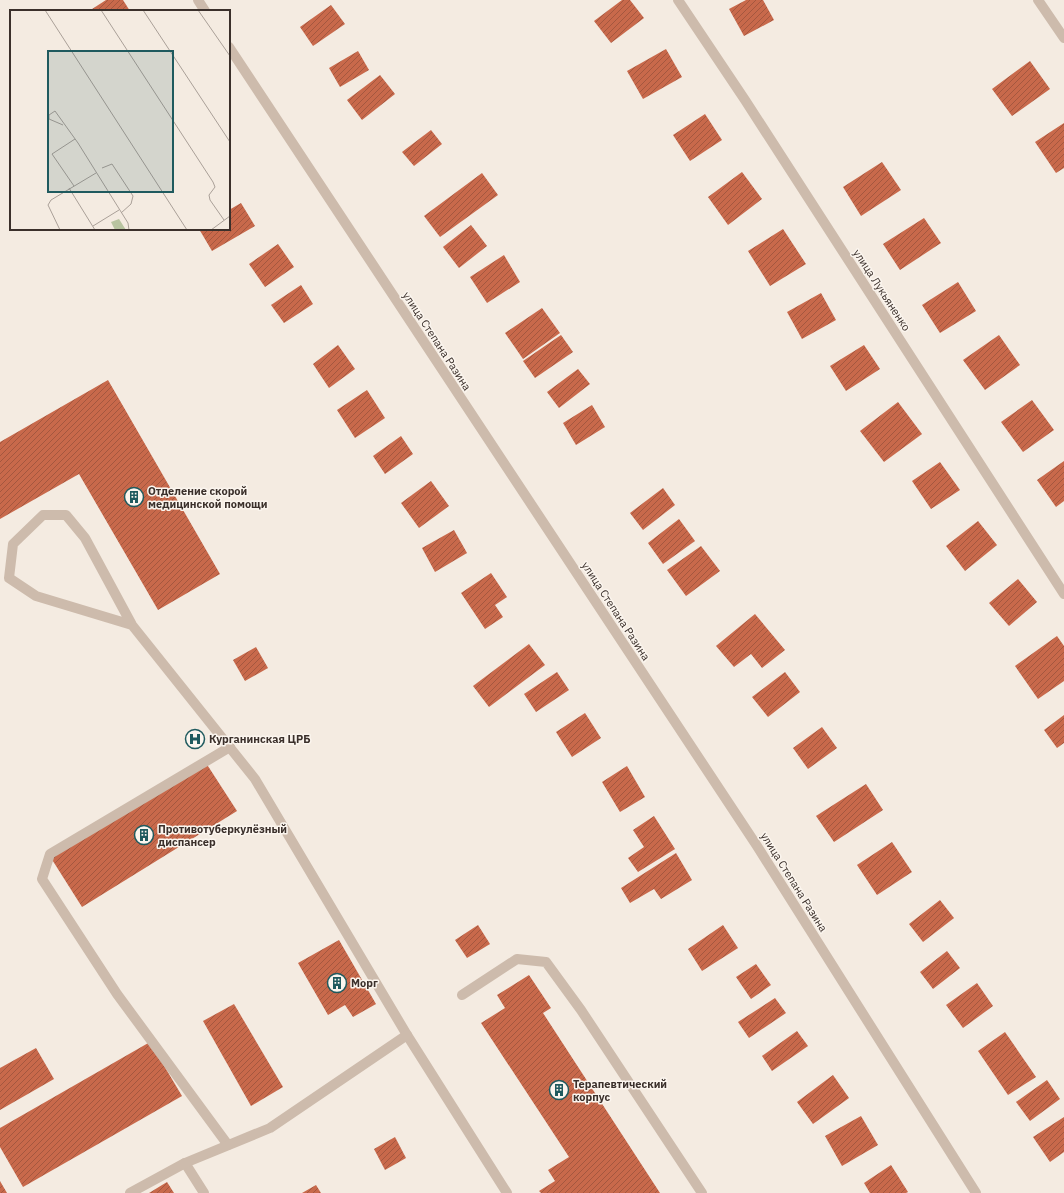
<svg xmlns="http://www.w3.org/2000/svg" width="1064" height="1193" font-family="'IBM Plex Sans',sans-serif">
  <defs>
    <pattern id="building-hatch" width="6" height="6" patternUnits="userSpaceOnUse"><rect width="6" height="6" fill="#c8694b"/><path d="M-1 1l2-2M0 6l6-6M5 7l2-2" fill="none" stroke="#a4573f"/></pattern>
  </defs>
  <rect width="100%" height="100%" fill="#f4ebe1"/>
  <g fill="url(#building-hatch)">
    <polygon points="106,0 123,0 130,11 89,11"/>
    <polygon points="622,0 630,0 644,18 611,43 594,21"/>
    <polygon points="746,0 763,0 774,20 744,36 729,9"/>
    <polygon points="331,5 345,24 313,46 300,27"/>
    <polygon points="666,49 682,77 643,99 627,71"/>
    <polygon points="358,51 369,70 340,87 329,68"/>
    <polygon points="1030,61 1050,89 1012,116 992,89"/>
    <polygon points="380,75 395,94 362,120 347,100"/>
    <polygon points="705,114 722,140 690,161 673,135"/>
    <polygon points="1064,123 1064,168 1056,173 1035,142"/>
    <polygon points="431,130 442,144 414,166 402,152"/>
    <polygon points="882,162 901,190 861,216 843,187"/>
    <polygon points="742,172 762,199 728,225 708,197"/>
    <polygon points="482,173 498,195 440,237 424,216"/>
    <polygon points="241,203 255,226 212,251 199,229 229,229 229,210"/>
    <polygon points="924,218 941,243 900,270 883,244"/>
    <polygon points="471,225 487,246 459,268 443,247"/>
    <polygon points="783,229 806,264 770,286 748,251"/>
    <polygon points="278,244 294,267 265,287 249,264"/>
    <polygon points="504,255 520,282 487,303 470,277"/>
    <polygon points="958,282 976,311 940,333 922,305"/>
    <polygon points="301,285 313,304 284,323 271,305"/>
    <polygon points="821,293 836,320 802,339 787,312"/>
    <polygon points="542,308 560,333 523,359 505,333"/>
    <polygon points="561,335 573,352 535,378 523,361"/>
    <polygon points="999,335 1020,365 985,390 963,360"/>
    <polygon points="338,345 355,369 329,388 313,364"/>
    <polygon points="864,345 880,369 846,391 830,366"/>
    <polygon points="578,369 590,384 559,408 547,392"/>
    <polygon points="108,380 220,574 158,610 79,474 0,519 0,442"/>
    <polygon points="367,390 385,418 355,438 337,410"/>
    <polygon points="1032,400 1054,430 1023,452 1001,422"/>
    <polygon points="898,402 922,434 884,462 860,431"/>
    <polygon points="592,405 605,427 576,445 563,423"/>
    <polygon points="401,436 413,454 385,474 373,456"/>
    <polygon points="1064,461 1064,501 1056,507 1037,480"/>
    <polygon points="940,462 960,490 931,509 912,481"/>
    <polygon points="431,481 449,506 419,528 401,503"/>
    <polygon points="663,488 675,505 643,530 630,513"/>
    <polygon points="679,519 695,541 663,564 648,543"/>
    <polygon points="978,521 997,545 965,571 946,546"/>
    <polygon points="454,530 467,553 435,572 422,548"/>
    <polygon points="701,546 720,571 686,596 667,570"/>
    <polygon points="491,573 507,597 495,605 503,617 485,629 461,593"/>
    <polygon points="1018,579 1037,602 1009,626 989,603"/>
    <polygon points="755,614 785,650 762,668 751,654 734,667 716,646"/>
    <polygon points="1057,636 1064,646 1064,681 1038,699 1015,666"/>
    <polygon points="529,644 545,665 489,707 473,686"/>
    <polygon points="256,647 268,668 245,681 233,660"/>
    <polygon points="557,672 569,690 536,712 524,694"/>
    <polygon points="785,672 800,692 768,717 752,697"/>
    <polygon points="585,713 601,738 572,757 556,732"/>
    <polygon points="1064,715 1064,743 1057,748 1044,730"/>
    <polygon points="822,727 837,748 808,769 793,748"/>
    <polygon points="206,763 237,811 82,907 51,858"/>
    <polygon points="627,766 645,797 620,812 602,782"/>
    <polygon points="866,784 883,810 834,842 816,816"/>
    <polygon points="654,816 675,849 638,872 628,858 644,847 633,830"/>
    <polygon points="892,842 912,872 877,895 857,865"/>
    <polygon points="676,853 692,880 661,899 654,889 630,903 621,888"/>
    <polygon points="940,900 954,918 923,942 909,924"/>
    <polygon points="478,925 490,944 467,958 455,940"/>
    <polygon points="723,925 738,948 702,971 688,949"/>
    <polygon points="339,940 376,1004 353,1017 345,1005 328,1015 298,963"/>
    <polygon points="947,951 960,968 933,989 920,972"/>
    <polygon points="756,964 771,985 751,999 736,977"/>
    <polygon points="529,975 551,1008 543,1013 660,1193 541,1193 539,1191 555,1181 548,1170 569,1157 481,1023 505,1008 497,995"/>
    <polygon points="977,983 993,1006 963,1028 946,1005"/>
    <polygon points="775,998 786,1013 749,1038 738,1022"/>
    <polygon points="234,1004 283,1087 251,1106 203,1021"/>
    <polygon points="797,1031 808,1046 772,1071 762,1056"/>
    <polygon points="1005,1032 1036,1077 1008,1095 978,1051"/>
    <polygon points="150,1042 182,1096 23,1187 0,1147 0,1128"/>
    <polygon points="36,1048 54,1079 0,1110 0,1068"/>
    <polygon points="833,1075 849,1098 813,1124 797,1102"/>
    <polygon points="1047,1080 1060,1099 1030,1121 1016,1102"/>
    <polygon points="861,1116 878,1145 842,1166 825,1136"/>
    <polygon points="1064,1117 1064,1152 1050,1162 1033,1137"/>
    <polygon points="395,1137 406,1158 385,1170 374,1149"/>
    <polygon points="891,1165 908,1192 906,1193 870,1193 864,1183"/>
    <polygon points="0,1181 7,1193 0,1193"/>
    <polygon points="167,1182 174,1193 149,1193"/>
    <polygon points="316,1185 321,1193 302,1193"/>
  </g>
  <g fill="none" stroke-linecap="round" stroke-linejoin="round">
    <g stroke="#cdbbac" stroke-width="10">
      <polyline points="132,625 36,596 9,578 13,544 43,515 66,515 85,538 132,625 255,779 407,1035 507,1193"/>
      <polyline points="462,995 517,959 546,962 581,1010 702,1193"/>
      <polyline points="228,1145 117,994 42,879 50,854 230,747"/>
      <polyline points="185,1163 204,1193"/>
      <polyline points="130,1193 185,1163 270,1128 407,1035"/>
    </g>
    <g stroke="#cdbbac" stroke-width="10">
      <polyline points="198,0 205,11"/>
      <polyline points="678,0 745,100 1064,594"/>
      <polyline points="1038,0 1064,38"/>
      <polyline points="229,47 757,846 976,1193"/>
    </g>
  </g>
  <defs>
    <symbol id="building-ring" viewBox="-11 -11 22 22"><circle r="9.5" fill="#fbf5ee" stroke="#1f5a5e" stroke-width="1.5"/><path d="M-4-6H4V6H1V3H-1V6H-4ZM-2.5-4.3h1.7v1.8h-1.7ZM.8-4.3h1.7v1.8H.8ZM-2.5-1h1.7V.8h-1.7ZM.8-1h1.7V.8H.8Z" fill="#1f5a5e"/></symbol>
    <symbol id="hospital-ring" viewBox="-11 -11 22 22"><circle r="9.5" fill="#fbf5ee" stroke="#1f5a5e" stroke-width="1.5"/><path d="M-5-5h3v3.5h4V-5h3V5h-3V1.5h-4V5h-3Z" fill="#1f5a5e"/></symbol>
  </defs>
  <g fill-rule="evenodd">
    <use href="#building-ring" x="123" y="486" width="22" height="22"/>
    <use href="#hospital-ring" x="184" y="728" width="22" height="22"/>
    <use href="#building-ring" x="133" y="824" width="22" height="22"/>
    <use href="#building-ring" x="326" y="972" width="22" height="22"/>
    <use href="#building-ring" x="548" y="1079" width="22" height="22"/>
  </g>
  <g text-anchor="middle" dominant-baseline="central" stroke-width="3" stroke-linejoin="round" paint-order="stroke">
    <g font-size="11" fill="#3b302b" stroke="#fbf5ee">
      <text transform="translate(882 290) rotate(57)">улица Лукьяненко</text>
      <text transform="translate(437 341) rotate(57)">улица Степана Разина</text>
      <text transform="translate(616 611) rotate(57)">улица Степана Разина</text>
      <text transform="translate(794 882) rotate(58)">улица Степана Разина</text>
    </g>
    <g font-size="11" font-weight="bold" fill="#3b302b" stroke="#fbf5ee" text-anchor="start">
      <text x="148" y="491">Отделение скорой<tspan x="148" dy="13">медицинской помощи</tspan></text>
      <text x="209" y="739">Курганинская ЦРБ</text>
      <text x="158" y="829">Противотуберкулёзный<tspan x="158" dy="13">диспансер</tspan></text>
      <text x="351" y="983">Морг</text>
      <text x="573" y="1084">Терапевтический<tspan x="573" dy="13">корпус</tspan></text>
    </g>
  </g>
  <g transform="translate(10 10)">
    <rect width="220" height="220" fill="#f4ebe1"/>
    <path d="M109 209 116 220H105L101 212Z" fill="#b8c4a0"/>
    <path fill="none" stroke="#aaa098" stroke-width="1" d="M35 0 177 220M91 0 203 172 205 177 199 185 200 190 214 210M133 0 220 132M188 0 220 46M53 115 39 109V105L45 101 68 133 118 213 119 220M92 158 102 154 123 186 121 194 111 203M64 176 42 144 65 129M59 178 85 220M83 216 109 200M50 220 38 195 41 190 86 163M201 220 220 206"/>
    <path fill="#1f5a5e" fill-opacity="0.15" stroke="#1f5a5e" stroke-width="2" d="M38 41H163V182H38Z"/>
    <rect width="220" height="220" fill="none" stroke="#3b302b" stroke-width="2"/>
  </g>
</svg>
